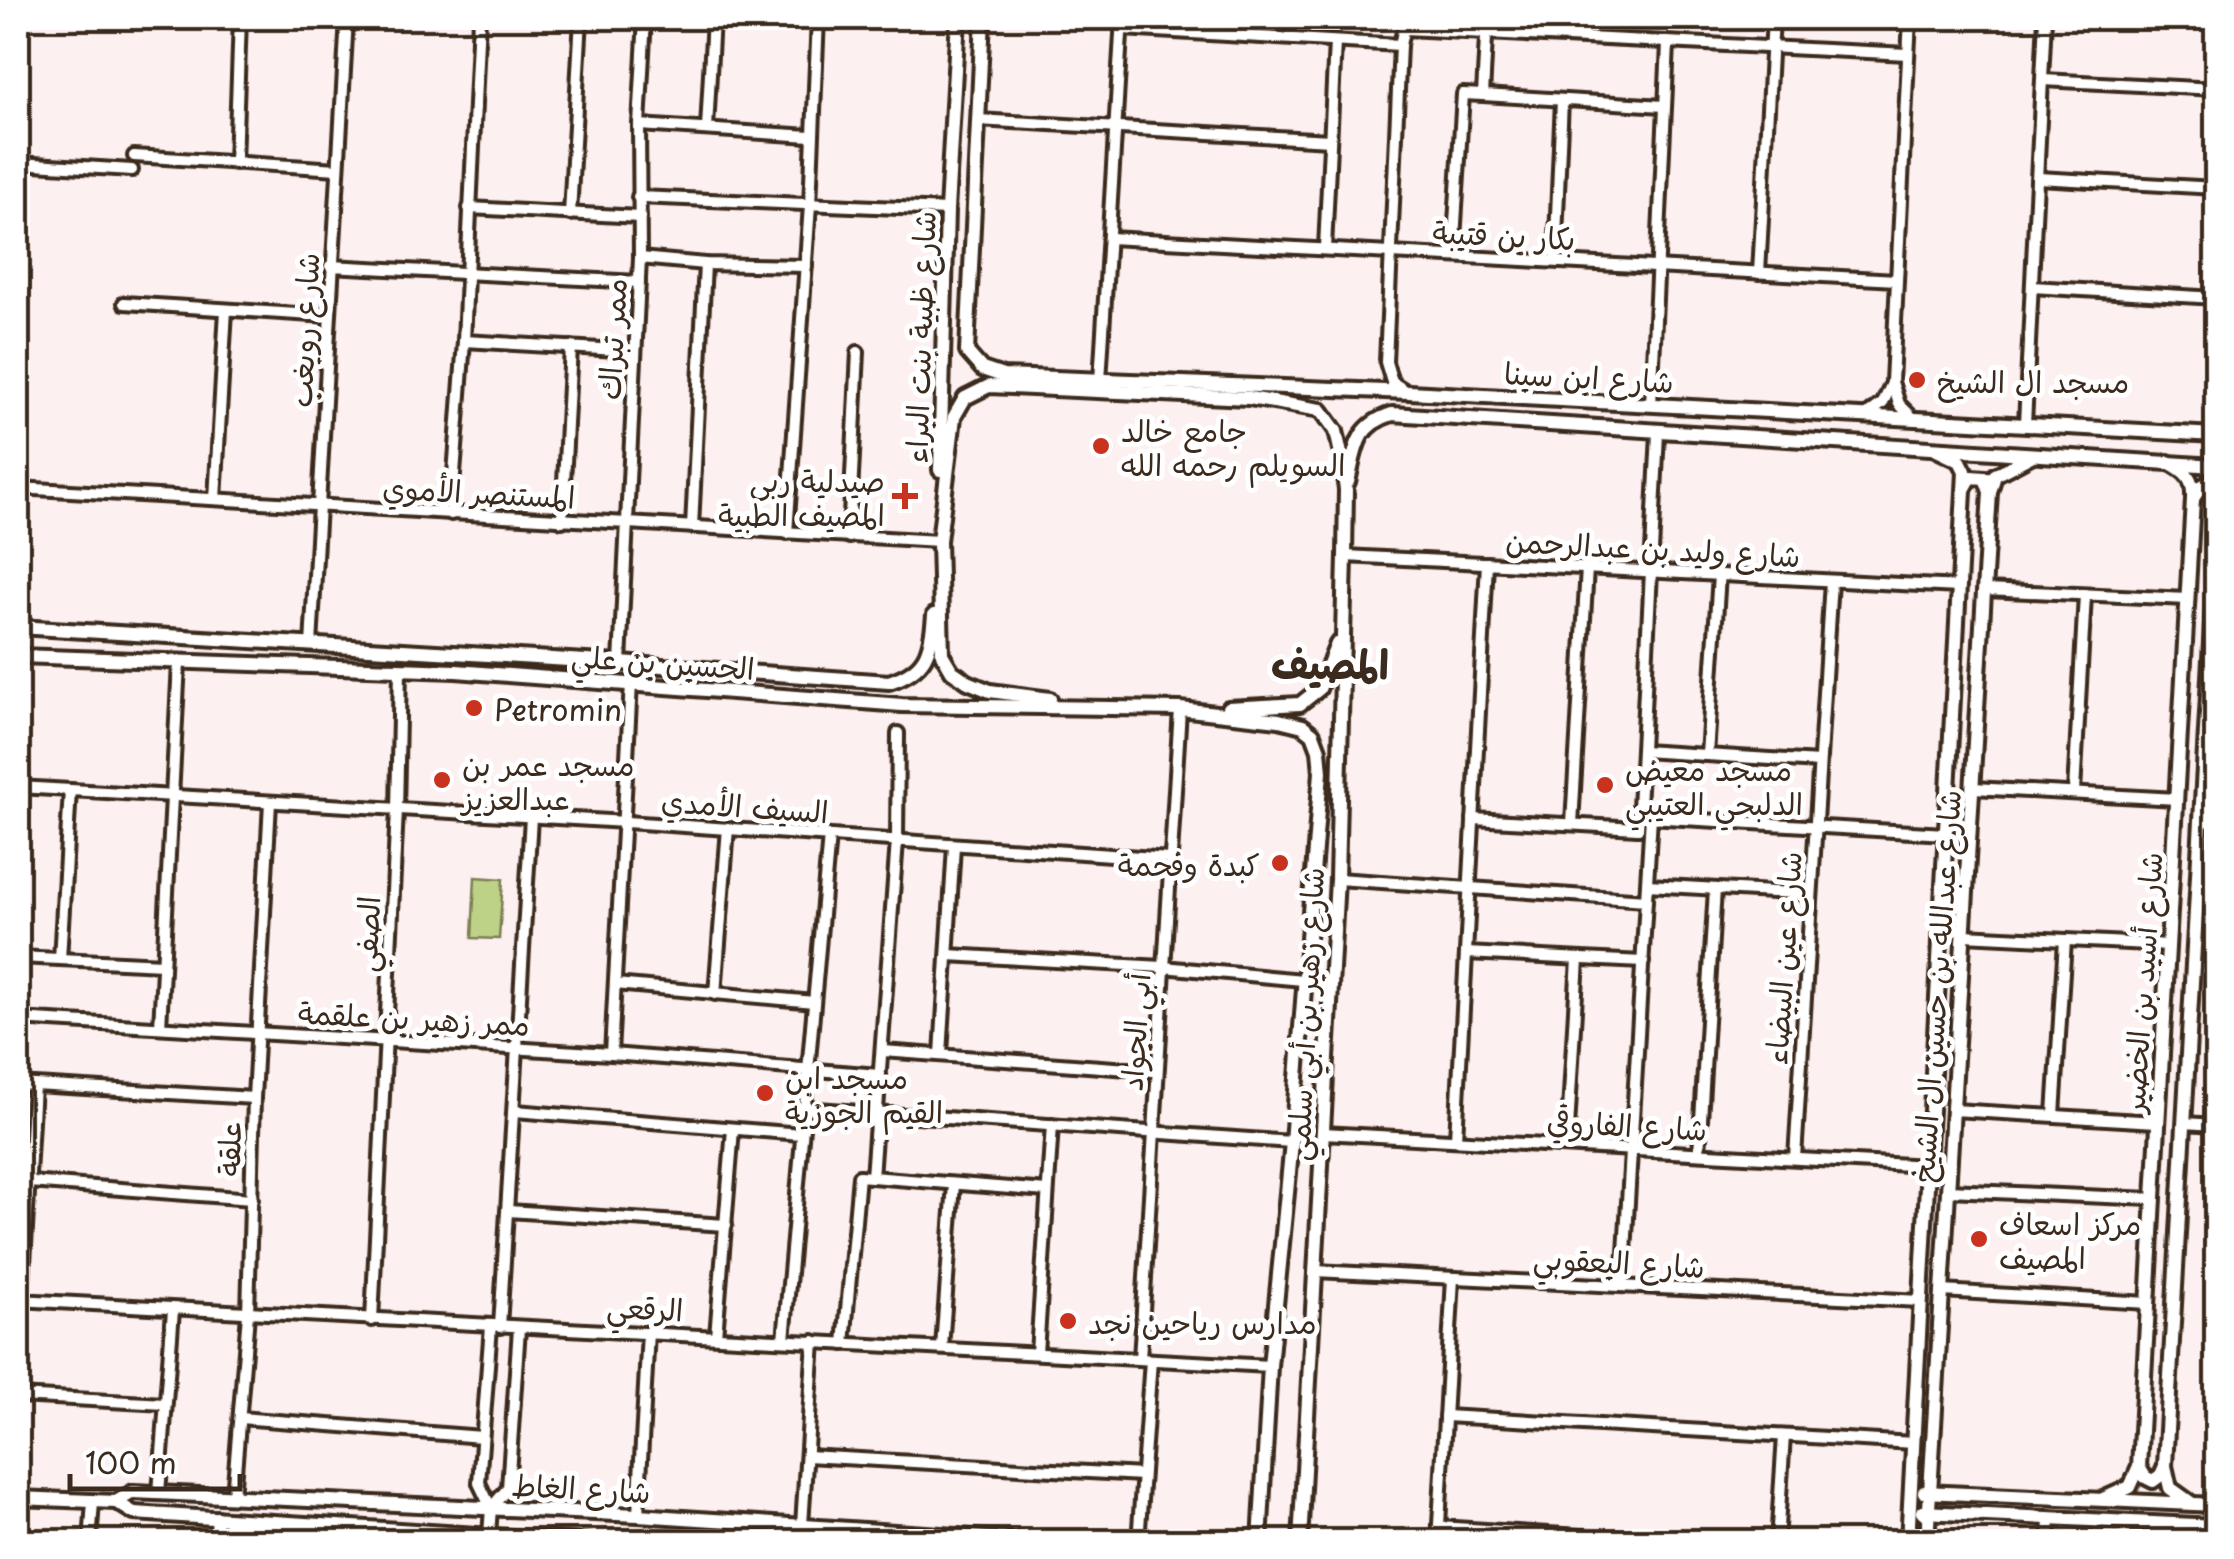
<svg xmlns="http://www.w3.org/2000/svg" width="2234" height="1559" font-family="'Playpen Sans','Playpen Sans Arabic',sans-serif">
  <rect width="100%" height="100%" fill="#fcf0f0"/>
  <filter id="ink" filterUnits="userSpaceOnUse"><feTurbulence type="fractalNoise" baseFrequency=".01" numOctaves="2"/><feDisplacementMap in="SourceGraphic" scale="20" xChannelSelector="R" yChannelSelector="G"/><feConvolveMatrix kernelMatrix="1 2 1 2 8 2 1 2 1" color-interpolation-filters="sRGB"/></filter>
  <g filter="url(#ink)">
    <polygon fill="#bed287" stroke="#7c7e52" stroke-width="2.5" points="475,877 503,879 499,939 472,938"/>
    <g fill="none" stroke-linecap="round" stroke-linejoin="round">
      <defs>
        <g id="minor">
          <polyline points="1406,18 1400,45 1386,362 1392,382 1406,391"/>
          <polyline points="1910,18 1892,382 1899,404 1913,418"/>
          <polyline points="2138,18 2216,22"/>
          <polyline points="1122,29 1400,45"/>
          <polyline points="1405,29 1908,54"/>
          <polyline points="2043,80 2216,89"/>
          <polyline points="1483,95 1664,106"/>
          <polyline points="978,120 1330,140"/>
          <polyline points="639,125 811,136"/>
          <polyline points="707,129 713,18"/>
          <polyline points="134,156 338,169"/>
          <polyline points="18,163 132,170"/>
          <polyline points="235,163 240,18"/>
          <polyline points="2038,178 2216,188"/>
          <polyline points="638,197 947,210"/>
          <polyline points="469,208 640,217"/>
          <polyline points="570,214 581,18"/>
          <polyline points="1109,238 1897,280"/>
          <polyline points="1325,248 1335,42"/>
          <polyline points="1453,256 1463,94 1483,95 1487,18"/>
          <polyline points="640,258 705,264 806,266"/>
          <polyline points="1555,261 1562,100"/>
          <polyline points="330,266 639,282"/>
          <polyline points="1759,273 1773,18"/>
          <polyline points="2032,287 2216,298"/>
          <polyline points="124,303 328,316"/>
          <polyline points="464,341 635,351"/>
          <polyline points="1100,381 1122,18"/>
          <polyline points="1651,405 1668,44"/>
          <polyline points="1867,415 1883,403 1892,383"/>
          <polyline points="2025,424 2045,18"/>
          <polyline points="18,488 939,541"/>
          <polyline points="215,499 226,310"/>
          <polyline points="451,514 464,341 479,18"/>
          <polyline points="562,521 571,347"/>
          <polyline points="692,527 705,264"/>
          <polyline points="787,533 810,205 818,18"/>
          <polyline points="849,537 858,352"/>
          <polyline points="1345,556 1959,587"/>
          <polyline points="1985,590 2188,599"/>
          <polyline points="311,645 347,18"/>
          <polyline points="620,663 640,258 639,125 645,18"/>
          <polyline points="1642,751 1819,762"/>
          <polyline points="1707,755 1719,575"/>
          <polyline points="18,787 626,822 1170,859"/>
          <polyline points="1973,788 2177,799"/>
          <polyline points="2074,792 2085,595"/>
          <polyline points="1649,817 1946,834"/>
          <polyline points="1473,819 1638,828"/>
          <polyline points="2203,821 2216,822"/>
          <polyline points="1572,824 1587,568"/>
          <polyline points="1638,828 1658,433"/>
          <polyline points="1337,879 1646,900"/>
          <polyline points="1647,885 1811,894"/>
          <polyline points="1964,935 2169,945"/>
          <polyline points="1466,953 1643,962"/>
          <polyline points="948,955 1163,967 1303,980"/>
          <polyline points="18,957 163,964"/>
          <polyline points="60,959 70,790"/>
          <polyline points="615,984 814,1002"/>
          <polyline points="715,994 728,828"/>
          <polyline points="18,1019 611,1054 880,1075"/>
          <polyline points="160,1027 179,663"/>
          <polyline points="883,1051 1156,1071"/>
          <polyline points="611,1054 631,683"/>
          <polyline points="941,1054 954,846"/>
          <polyline points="18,1084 254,1098"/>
          <polyline points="803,1108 1292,1142"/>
          <polyline points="1953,1110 2157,1122"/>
          <polyline points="515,1111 801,1134"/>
          <polyline points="2054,1115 2065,940"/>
          <polyline points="2184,1123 2216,1125"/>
          <polyline points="1323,1133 1928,1166"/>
          <polyline points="1456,1139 1487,563"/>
          <polyline points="1567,1146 1578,959"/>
          <polyline points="1699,1153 1715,889"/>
          <polyline points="1795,1158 1831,581"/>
          <polyline points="872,1177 897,841 898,733"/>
          <polyline points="29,1182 252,1199"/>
          <polyline points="1948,1190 2152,1199"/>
          <polyline points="508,1211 726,1225"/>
          <polyline points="1315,1271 1921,1301"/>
          <polyline points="1623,1286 1651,816"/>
          <polyline points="1942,1291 2148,1303"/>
          <polyline points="18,1300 1270,1366"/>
          <polyline points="22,1300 34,1085"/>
          <polyline points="372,1320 397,810 400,670"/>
          <polyline points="500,1327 531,817"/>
          <polyline points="716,1336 733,1129"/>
          <polyline points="784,1340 829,836"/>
          <polyline points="844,1344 859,1176 1047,1191"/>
          <polyline points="942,1348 954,1184"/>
          <polyline points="1037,1353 1052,1125"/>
          <polyline points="1140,1359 1180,709"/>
          <polyline points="18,1396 165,1404"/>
          <polyline points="1445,1416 1914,1443"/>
          <polyline points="240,1418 482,1437"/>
          <polyline points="807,1456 1142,1475"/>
          <polyline points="159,1493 173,1310"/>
          <polyline points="233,1496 248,1314 254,1098 270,802"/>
          <polyline points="491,1508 508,1488 519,1328"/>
          <polyline points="638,1515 648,1332"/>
          <polyline points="802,1525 814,1341"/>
          <polyline points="1439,1527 1676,1542"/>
          <polyline points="489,1535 491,1508 479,1483 491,1326"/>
          <polyline points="90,1542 93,1502"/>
          <polyline points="215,1542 217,1517"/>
          <polyline points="1138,1542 1151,1360"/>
          <polyline points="1438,1542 1453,1278"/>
          <polyline points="1777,1542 1784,1436"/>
          <polyline points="2049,1542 2050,1518"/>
        </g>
        <g id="tertiary">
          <polyline points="983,18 967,352 982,369 1003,376 1409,392 2216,435"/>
          <polyline points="940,470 947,210 958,18"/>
          <path d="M1348 482C1356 448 1355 426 1392 414L2216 466"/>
          <polyline points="1965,488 1971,477 1985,478 1990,492"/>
          <polyline points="2194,497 2199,488 2206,484 2215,487 2216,492"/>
          <path d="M18 627 620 663 889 682C926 670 931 652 934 615"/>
          <polyline points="18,656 456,671 902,705 1180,709 1279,720 1303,726 1313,734 1319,750 1321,772 1292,1142 1270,1366 1260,1542"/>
          <polyline points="1050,699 990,691 968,682 952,671 942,654 939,541 954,417 965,398 989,386 1249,398 1321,410 1336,431 1341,454 1346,490 1345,556 1337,879 1300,1542"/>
          <polyline points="1228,708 1300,704 1319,689 1337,644"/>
          <polyline points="2139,1467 2145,1477 2153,1481 2161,1475 2165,1466"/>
          <polyline points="1924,1492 2216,1505"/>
          <polyline points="18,1498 116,1502 134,1513 589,1542"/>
          <path d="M2103 1499 2130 1487 2139 1467 2193 499C2194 478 2187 472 2168 462"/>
          <polyline points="116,1502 133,1492 638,1515 1047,1542"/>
          <polyline points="2191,1503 2170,1488 2165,1466 2216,552"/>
          <polyline points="1922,1512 2216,1526"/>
          <polyline points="1908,1542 1964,491 1965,471 1960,461 1937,450"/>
          <polyline points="1927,1542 1990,492 1995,475 2031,456"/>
        </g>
      </defs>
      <use href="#minor" stroke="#3b2a1e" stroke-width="18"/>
      <use href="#tertiary" stroke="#3b2a1e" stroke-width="20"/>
      <use href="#minor" stroke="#fff" stroke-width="10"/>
      <use href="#tertiary" stroke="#fff" stroke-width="12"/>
    </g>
  </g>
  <g fill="#c8321e" stroke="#fff" stroke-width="4">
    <circle cx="1917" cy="380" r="10"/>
    <circle cx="1101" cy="446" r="10"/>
    <path d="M900 481h10v10h10v10h-10v10h-10v-10h-10v-10h10z"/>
    <circle cx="474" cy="708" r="10"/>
    <circle cx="442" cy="780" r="10"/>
    <circle cx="1605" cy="785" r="10"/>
    <circle cx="1280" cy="863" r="10"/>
    <circle cx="765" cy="1093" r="10"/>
    <circle cx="1979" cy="1239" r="10"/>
    <circle cx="1068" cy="1321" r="10"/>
  </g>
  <g text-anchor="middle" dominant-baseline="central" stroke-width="10" stroke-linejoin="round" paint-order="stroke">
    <g font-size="30" fill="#3b2a1e" stroke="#fff">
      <text transform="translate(1504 234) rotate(3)">بكار بن قتيبة</text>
      <text transform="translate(303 330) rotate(-87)">شارع رويغب</text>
      <text transform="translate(919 337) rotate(-88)">شارع ظبية بنت البراء</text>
      <text transform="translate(611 339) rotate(-87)">ممر تبراك</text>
      <text transform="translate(1589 376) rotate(3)">شارع ابن سينا</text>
      <text transform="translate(479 491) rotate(3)">المستنصر الأموي</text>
      <text transform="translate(1653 547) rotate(3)">شارع وليد بن عبدالرحمن</text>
      <text transform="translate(663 661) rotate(4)">الحسين بن علي</text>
      <text transform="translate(745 805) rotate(4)">السيف الأمدي</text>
      <text transform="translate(366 934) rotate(-87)">الصفي</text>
      <text transform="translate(1782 958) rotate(-86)">شارع عين البيضاء</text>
      <text transform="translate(2141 982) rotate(-86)">شارع أسيد بن الخضير</text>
      <text transform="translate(1935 986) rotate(-86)">شارع عبدالله بن حسين ال الشيخ</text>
      <text transform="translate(1304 1014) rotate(-87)">شارع زهير بن أبي سلمي</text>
      <text transform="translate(414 1017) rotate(3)">ممر زهير بن علقمة</text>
      <text transform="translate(1134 1032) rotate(-86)">أبي الجواد</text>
      <text transform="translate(1627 1124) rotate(3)">شارع الفاروقي</text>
      <text transform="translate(228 1149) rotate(-89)">علقة</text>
      <text transform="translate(1619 1261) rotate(3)">شارع اليعقوبي</text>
      <text transform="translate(645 1307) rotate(3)">الرقعي</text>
      <text transform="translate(581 1487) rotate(3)">شارع الغاط</text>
    </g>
    <g font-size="30" fill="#3b2a1e" stroke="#fff" text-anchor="start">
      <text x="1937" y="380">مسجد ال الشيخ</text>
      <text x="1121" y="429">جامع خالد<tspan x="1121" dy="34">السويلم رحمه الله</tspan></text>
      <text x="885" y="479" text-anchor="end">صيدلية ربى<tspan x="885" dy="34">المصيف الطبية</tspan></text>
      <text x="494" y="708">Petromin</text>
      <text x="462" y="763">مسجد عمر بن<tspan x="462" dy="34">عبدالعزيز</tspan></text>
      <text x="1625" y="768">مسجد معيض<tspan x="1625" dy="34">الدلبحي العتيبي</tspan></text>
      <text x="1260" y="863" text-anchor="end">كبدة وفحمة</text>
      <text x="785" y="1076">مسجد ابن<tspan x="785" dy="34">القيم الجوزية</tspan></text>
      <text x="1999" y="1222">مركز اسعاف<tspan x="1999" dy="34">المصيف</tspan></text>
      <text x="1088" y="1321">مدارس رياحين نجد</text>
    </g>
    <g font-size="40" font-weight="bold" fill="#3b2a1e" stroke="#fff">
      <text x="1330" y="662">المصيف</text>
    </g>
  </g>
  <rect width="2234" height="1559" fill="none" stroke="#fff" stroke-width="60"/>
  <rect x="30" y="30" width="2174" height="1499" fill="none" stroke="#3b2a1e" stroke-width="4" filter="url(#ink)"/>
  <path d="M70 1474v15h170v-15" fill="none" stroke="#3b2a1e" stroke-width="5"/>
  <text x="85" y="1474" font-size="30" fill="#3b2a1e" stroke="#ffffff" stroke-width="8" paint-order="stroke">100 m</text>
</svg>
